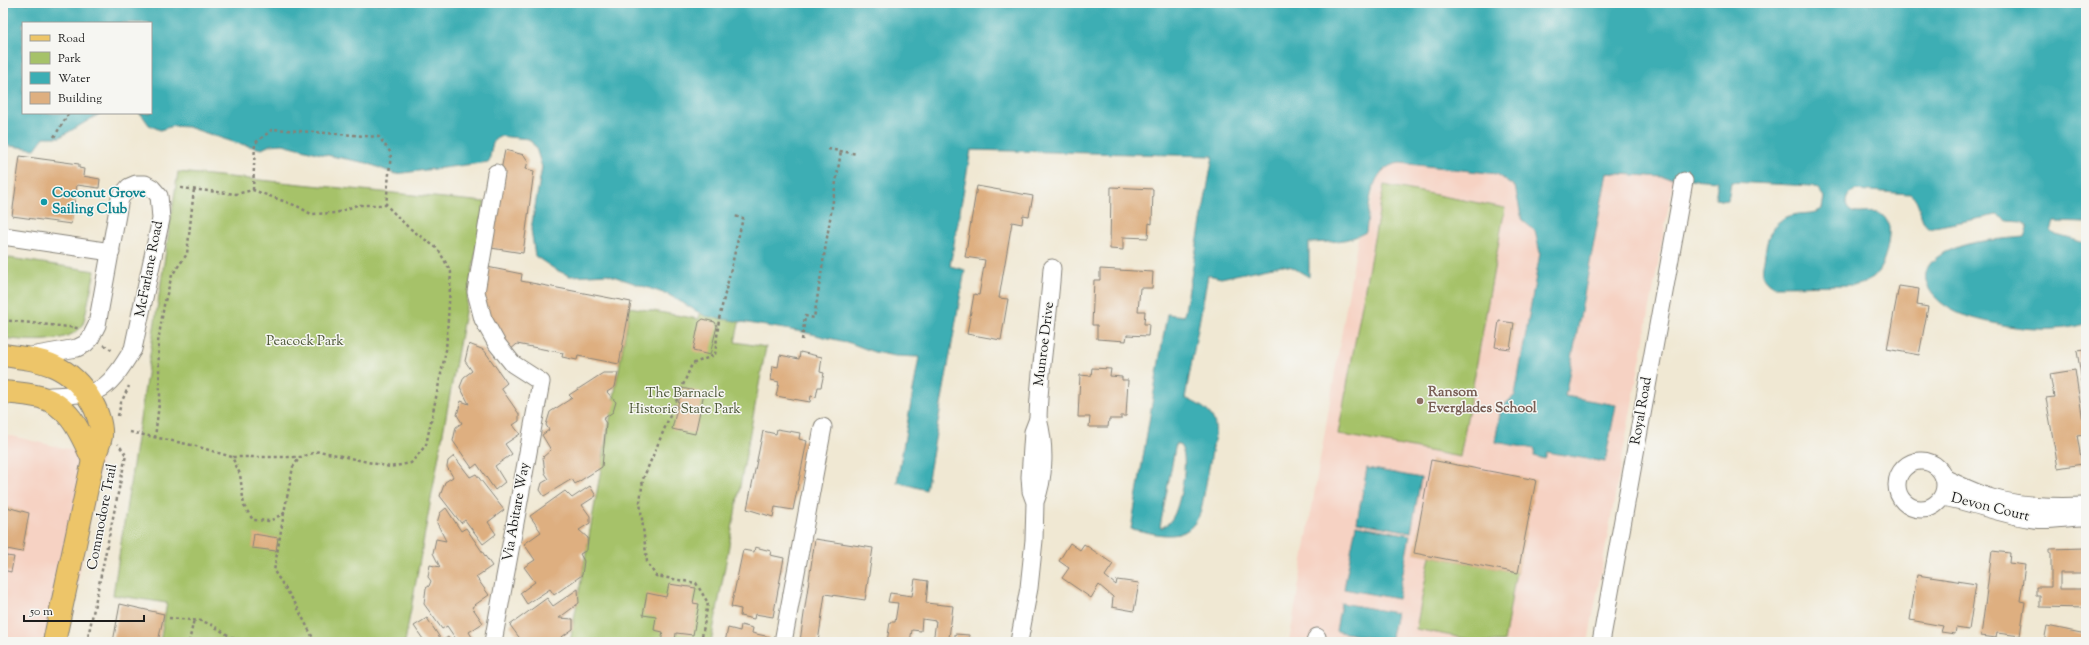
<svg xmlns="http://www.w3.org/2000/svg" width="2089" height="645" font-family="'Sorts Mill Goudy',serif">
  <rect width="100%" height="100%" fill="#f6f6f2"/>
  <filter id="ink" filterUnits="userSpaceOnUse"><feTurbulence type="fractalNoise" baseFrequency=".025" numOctaves="2"/><feDisplacementMap in="SourceGraphic" scale="8" xChannelSelector="R" yChannelSelector="G"/><feConvolveMatrix kernelMatrix="1 2 1 2 8 2 1 2 1" color-interpolation-filters="sRGB"/></filter>
  <filter id="wash" filterUnits="userSpaceOnUse"><feTurbulence type="fractalNoise" baseFrequency=".012" numOctaves="4" result="noise"/><feDisplacementMap in="SourceGraphic" scale="16" xChannelSelector="R" yChannelSelector="G"/><feGaussianBlur stdDeviation="0.9" result="paint"/><feColorMatrix in="noise" values="0 0 0 0 0 0 0 0 0 0 0 0 0 0 0 0 0 1.4 0 .05"/><feComposite in="paint" operator="in"/></filter>
  <g filter="url(#wash)">
    <rect width="100%" height="100%" fill="#f0e8d3"/>
    <g fill="#f6d2c3">
      <polygon points="1400,163 1497,174 1515,187 1522,220 1535,231 1540,253 1515,395 1501,408 1545,459 1547,452 1605,462 1615,406 1565,396 1607,173 1674,178 1588,642 1289,642 1358,237 1366,232 1375,183 1378,176 1384,168 1393,164"/>
      <polygon points="3,434 102,457 66,642 3,642"/>
    </g>
    <g fill="#a6c269" stroke="#616f42">
      <polygon points="178,172 485,202 405,642 160,642 167,603 113,595"/>
      <polygon points="1384,185 1505,208 1460,457 1338,434"/>
      <path d="M3 257 95 271 83 325C69 345 25 341 3 338Z"/>
      <polygon points="630,307 699,319 700,313 740,319 735,342 766,347 711,642 570,642"/>
      <polygon points="1430,556 1516,572 1504,642 1483,642 1416,629"/>
    </g>
    <g fill="#3caeb4" stroke="#2c6568" fill-rule="evenodd">
      <path d="M3 3H2086V223L2054 222 2051 231 2056 235 2086 243V324C2046 335 2002 327 1963 315 1946 309 1917 289 1928 267 1934 256 1950 250 1961 246 1980 240 2004 239 2024 237L2028 226 2023 222 2008 221 1997 215 1929 228C1918 221 1922 202 1910 194L1856 190C1849 193 1844 199 1847 207 1853 219 1872 208 1882 215 1892 223 1889 233 1888 244 1885 262 1878 281 1857 285L1774 286C1762 279 1761 272 1764 260 1767 237 1771 218 1798 214 1807 213 1814 214 1822 209L1824 197 1818 189 1812 186 1731 182 1728 201 1715 199 1718 181 1607 173 1565 396 1616 405 1605 462 1547 452 1545 459 1534 456 1535 449 1495 442 1501 408 1515 395 1540 253 1535 231 1522 220 1515 187 1497 174 1400 163C1368 167 1370 207 1366 232 1349 242 1328 242 1309 243V277L1292 267 1282 265 1221 278 1208 275 1185 398C1202 406 1218 413 1215 435L1201 511C1188 546 1159 534 1131 529L1167 314 1184 316 1213 156 971 150 950 266 965 270 926 490 897 482 919 357 895 356 874 352 850 343 803 332 705 316 669 295 607 274 570 276 556 270 535 256 531 229 542 167 536 148 529 139 499 136C491 141 491 153 489 162L395 174 367 163 321 154 283 144 270 145 262 149 236 143 188 127 173 126 160 130 149 125 142 115 139 113H151V23H23V113H101L60 137H44L35 149 3 145ZM1176 443C1193 448 1180 503 1174 515 1171 521 1167 525 1161 528L1160 527Z"/>
      <polygon points="1367,468 1421,478 1411,532 1357,522"/>
      <polygon points="1356,525 1410,535 1398,599 1344,589"/>
      <polygon points="1341,603 1396,613 1390,642 1336,631"/>
    </g>
    <g id="blocks">
      <g fill="#deaf80">
        <polygon points="505,150 524,155 528,161 526,169 534,171 523,253 491,248 487,242"/>
        <polygon points="20,156 79,164 79,168 84,169 83,176 100,179 99,188 77,185 71,224 12,216"/>
        <polygon points="977,186 1033,196 1029,216 1023,215 1022,224 1012,222 999,298 1008,299 1001,340 967,334 974,294 979,295 985,260 965,257"/>
        <polygon points="1111,187 1153,189 1152,224 1149,223 1148,238 1123,237 1123,250 1110,249"/>
        <polygon points="487,267 522,274 521,281 631,302 619,364 578,356 577,360 562,357 563,353 517,344 509,351 479,305"/>
        <polygon points="1100,269 1153,272 1152,288 1140,288 1138,311 1145,311 1144,324 1149,324 1148,336 1127,335 1126,341 1097,339 1097,325 1092,325 1094,280 1100,280"/>
        <polygon points="1899,286 1919,289 1917,305 1928,307 1919,355 1887,349"/>
        <polygon points="703,319 715,322 717,326 710,355 693,351 699,322"/>
        <polygon points="1499,321 1514,323 1510,349 1495,347"/>
        <polygon points="469,344 484,350 507,383 501,388 519,414 519,421 513,425 520,434 505,444 512,454 495,466 505,482 495,490 477,464 472,468 453,441 456,427 462,423 457,415 461,401 469,404 460,387 464,377 472,371 465,361"/>
        <polygon points="2086,350 2086,399 2085,399 2077,351"/>
        <polygon points="800,352 822,357 820,372 824,373 821,387 818,387 816,397 811,396 810,402 776,396 779,382 771,380 773,366 778,367 780,355 799,359"/>
        <polygon points="1092,368 1111,369 1110,376 1122,377 1122,380 1128,380 1126,416 1121,416 1121,419 1109,419 1108,427 1089,427 1090,417 1078,417 1080,375 1091,376"/>
        <polygon points="2075,370 2085,434 2077,435 2082,464 2058,468 2046,398 2054,397 2050,374"/>
        <polygon points="603,373 618,373 615,387 607,392 616,402 613,412 603,419 606,423 602,467 575,484 572,479 544,496 540,490 542,483 549,479 545,473 543,457 551,450 542,435 549,430 546,425 550,412 572,398 569,395"/>
        <polygon points="682,388 704,393 695,434 672,429"/>
        <polygon points="777,429 800,433 799,439 807,441 793,510 775,507 773,517 747,509 763,431 776,434"/>
        <polygon points="454,456 470,477 476,474 504,510 488,522 496,534 483,544 465,520 461,523 440,496 445,482 453,477 447,467 448,461"/>
        <polygon points="1431,460 1536,480 1518,573 1414,553"/>
        <polygon points="590,486 596,496 582,505 590,516 590,523 579,530 588,538 587,550 580,554 584,561 582,575 554,595 550,589 527,604 520,593 535,582 524,567 535,560 524,544 541,532 530,516 565,491 572,498"/>
        <polygon points="3,506 29,513 22,552 7,549 6,556 14,557 11,572 3,570"/>
        <polygon points="446,508 461,531 466,528 492,566 476,577 489,595 472,607 483,623 469,632 475,642 458,642 447,626 442,629 424,604 426,588 429,586 431,581 428,577 430,565 440,567 433,553 436,539 446,541 437,523 440,513"/>
        <polygon points="254,534 278,538 276,551 252,548"/>
        <polygon points="815,539 873,548 865,600 825,594 818,642 810,642 800,641"/>
        <polygon points="1070,543 1080,550 1084,544 1113,564 1105,576 1116,585 1117,580 1139,583 1134,611 1112,607 1113,597 1099,585 1091,598 1062,578 1069,568 1059,561"/>
        <polygon points="755,547 771,551 770,555 784,558 773,617 755,614 754,619 740,616 741,609 731,607 743,550 754,552"/>
        <polygon points="2086,548 2086,573 2060,573 2060,589 2086,589 2086,608 2040,607 2040,596 2036,596 2036,587 2051,587 2051,553 2049,553 2049,549"/>
        <polygon points="1992,551 2010,553 2009,563 2025,565 2020,601 2025,602 2020,636 1997,633 1996,638 1981,636"/>
        <polygon points="1917,575 1976,584 1969,630 1956,628 1955,634 1941,632 1943,626 1910,620"/>
        <polygon points="915,579 928,581 926,603 953,606 949,638 955,639 955,634 969,635 969,638 979,639 985,642 933,642 936,621 922,619 921,631 912,630 910,642 887,642 890,622 895,622 898,603 888,602 890,593 912,596"/>
        <polygon points="669,584 696,588 693,603 699,604 693,635 676,633 675,642 661,642 663,632 654,630 656,617 643,615 647,593 666,597"/>
        <polygon points="578,589 579,603 559,618 573,619 573,629 559,639 561,642 518,642 521,640 510,625 547,598 553,606"/>
        <polygon points="120,604 164,614 158,642 113,642"/>
        <polygon points="427,618 442,641 448,637 451,642 425,642 414,626"/>
        <polygon points="741,625 753,628 752,633 770,637 769,642 725,642 728,628 740,631"/>
        <polygon points="2047,626 2086,634 2086,642 2044,642"/>
      </g>
    </g>
  </g>
  <g filter="url(#ink)">
    <use href="#blocks" fill-opacity="0" stroke="#868278" stroke-width="1"/>
    <g fill="none" stroke-linecap="round" stroke-linejoin="round">
      <defs>
        <g id="minor">
          <polyline points="3,236 111,252"/>
          <path d="M25 357 77 348 85 344 90 339 97 325 120 198 129 187 136 184H145L152 188 159 196 160 206 161 219 133 349C125 362 115 379 102 388 90 396 56 395 41 397"/>
          <path d="M1038 419C1039 368 1049 319 1052 268"/>
          <circle cx="1921" cy="485" r="24"/>
          <path d="M1944 478C1960 485 1975 493 1992 498 2023 507 2054 507 2086 506"/>
          <path d="M1943 497C1973 502 2002 515 2034 519 2050 521 2067 517 2083 517"/>
          <polyline points="493,642 541,382 513,364 497,344 483,319 476,292 496,173"/>
          <polyline points="783,642 823,427"/>
          <path d="M1019 642 1029 588 1034 540 1035 502 1031 491 1030 477 1033 432 1038 419C1045 444 1045 478 1035 502"/>
          <polyline points="1315,642 1317,637"/>
          <polyline points="1601,642 1684,181"/>
        </g>
        <g id="major">
          <path d="M3 355C42 360 70 364 91 401 97 410 102 426 101 436 100 444 95 453 93 460L54 642"/>
          <path d="M3 392C15 393 29 394 40 397 70 405 81 434 93 460"/>
        </g>
      </defs>
      <use href="#minor" stroke="#868278" stroke-width="19"/>
      <use href="#major" stroke="#868278" stroke-width="24"/>
      <g stroke="#868278" stroke-width="2.5" stroke-dasharray="3 3" stroke-linecap="butt">
        <polyline points="3,58 5,49"/>
        <polyline points="54,137 69,113"/>
        <polyline points="828,149 857,154"/>
        <polyline points="181,188 236,194 253,190 297,206 311,214 336,213 357,205 386,205 408,227 438,249 451,272 446,350 426,445 411,463 390,467 319,451 301,457 232,457"/>
        <polyline points="253,190 255,143 273,129 379,137 391,153 386,205"/>
        <polyline points="3,320 78,328"/>
        <polyline points="802,340 805,316 814,318 841,151"/>
        <polyline points="104,345 113,351"/>
        <polyline points="118,416 121,403 129,386"/>
        <polyline points="130,432 196,446 232,457 240,474 244,506 253,520 270,521 284,513 293,467 300,457"/>
        <polyline points="155,438 160,395 158,342 164,305 172,275 187,254 194,189"/>
        <polyline points="284,513 274,571 295,603 315,642"/>
        <polyline points="169,618 202,621 212,625 239,642"/>
        <polyline points="87,642 126,455 118,444"/>
        <polyline points="189,642 194,619"/>
        <polyline points="225,642 228,636"/>
        <polyline points="701,642 708,603 696,583 656,576 647,562 640,502 643,479 692,364 715,355 719,319 743,218 734,216"/>
      </g>
      <use href="#minor" stroke="#fff" stroke-width="17"/>
      <use href="#major" stroke="#edc569" stroke-width="22"/>
    </g>
  </g>
  <circle fill="#0f9aa8" stroke="#f6f6f2" stroke-width="1.5" cx="44" cy="202" r="4"/>
  <circle fill="#8d6e63" stroke="#f6f6f2" stroke-width="1.5" cx="1420" cy="401" r="4"/>
  <g text-anchor="middle" dominant-baseline="central" stroke-width="3" stroke-linejoin="round" paint-order="stroke">
    <g font-size="14" font-weight="bold" fill="#0d838f" stroke="#f6f6f2" text-anchor="start">
      <text x="52" y="194">Coconut Grove<tspan x="52" dy="16">Sailing Club</tspan></text>
    </g>
    <g font-size="14" fill="#1c1c1c" stroke="#f6f6f2">
      <text transform="translate(150 269) rotate(-79)">McFarlane Road</text>
      <text transform="translate(1045 344) rotate(-83)">Munroe Drive</text>
      <text transform="translate(1642 411) rotate(-80)">Royal Road</text>
      <text transform="translate(1990 508) rotate(14)">Devon Court</text>
      <text transform="translate(517 512) rotate(-80)">Via Abitare Way</text>
      <text transform="translate(103 517) rotate(-79)">Commodore Trail</text>
    </g>
    <g font-size="14" fill="#4c5637" stroke="#f6f6f2">
      <text x="305" y="342">Peacock Park</text>
      <text x="685" y="394">The Barnacle<tspan x="685" dy="16">Historic State Park</tspan></text>
    </g>
    <g font-size="14" font-weight="bold" fill="#785e54" stroke="#f6f6f2" text-anchor="start">
      <text x="1428" y="393">Ransom<tspan x="1428" dy="16">Everglades School</tspan></text>
    </g>
  </g>
  <rect width="2089" height="645" fill="none" stroke="#f6f6f2" stroke-width="16"/>
  <rect x="22" y="22" width="130" height="92" fill="#f6f6f2" stroke="#9f9f9c"/>
  <rect x="30" y="35" width="20" height="6" fill="#edc569" stroke="#9f9f9c"/>
  <text x="58" y="42" font-size="12" fill="#1c1c1c">Road</text>
  <rect x="30" y="52" width="20" height="12" fill="#a6c269" stroke="#9f9f9c"/>
  <text x="58" y="62" font-size="12" fill="#1c1c1c">Park</text>
  <rect x="30" y="72" width="20" height="12" fill="#3caeb4" stroke="#9f9f9c"/>
  <text x="58" y="82" font-size="12" fill="#1c1c1c">Water</text>
  <rect x="30" y="92" width="20" height="12" fill="#deaf80" stroke="#9f9f9c"/>
  <text x="58" y="102" font-size="12" fill="#1c1c1c">Building</text>
  <path d="M24 615v6h120v-6" fill="none" stroke="#1c1c1c" stroke-width="2"/>
  <text x="30" y="615" font-size="12" fill="#1c1c1c" stroke="#f6f6f2" stroke-width="3" paint-order="stroke">50 m</text>
</svg>
